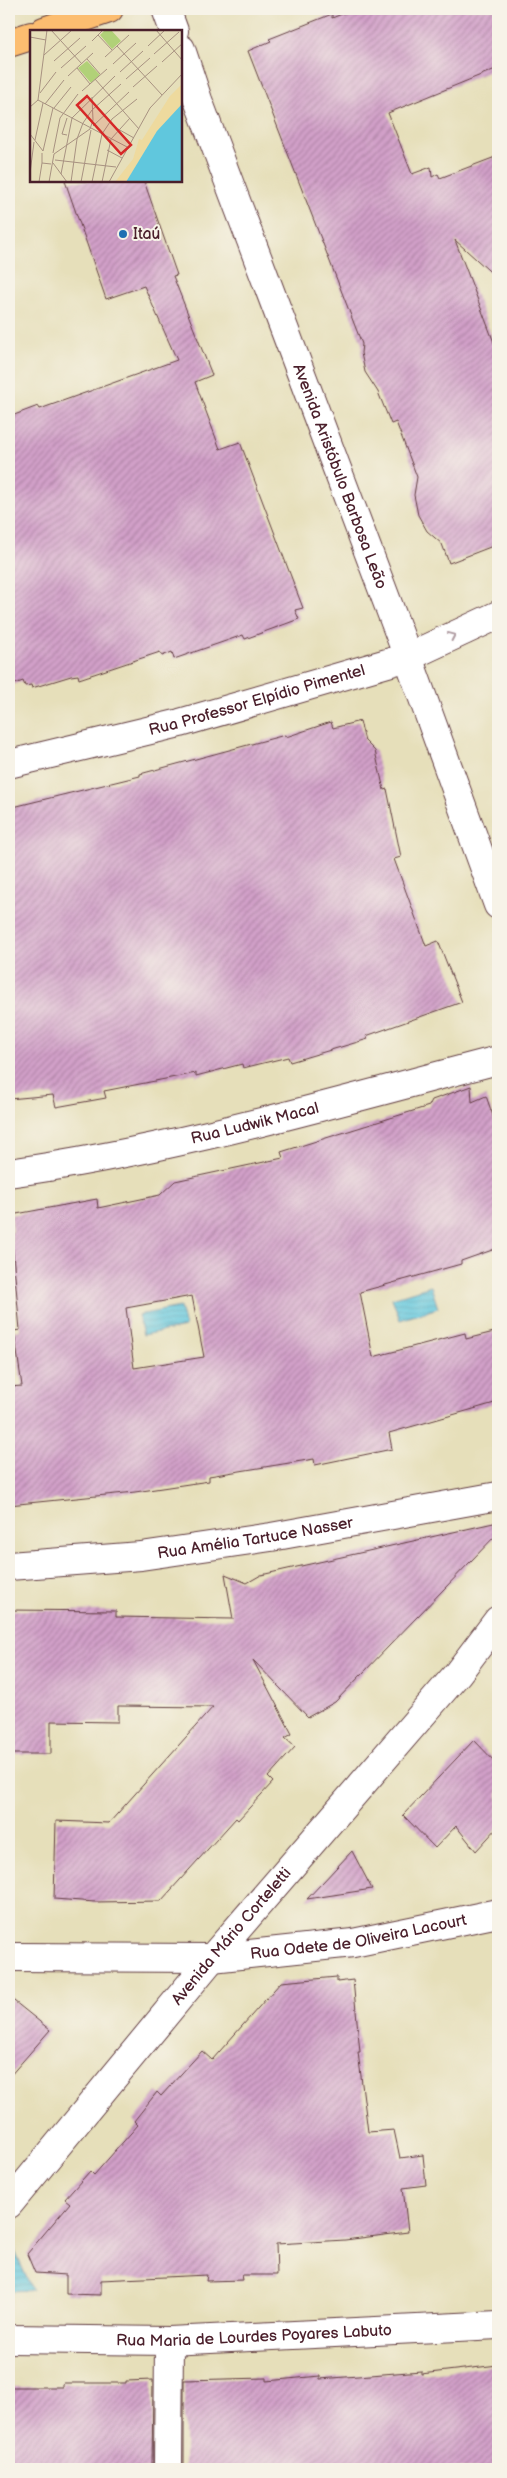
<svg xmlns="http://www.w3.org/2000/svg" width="507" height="2478" font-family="'Balsamiq Sans',sans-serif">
  <defs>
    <pattern id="water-rules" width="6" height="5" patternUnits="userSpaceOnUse" patternTransform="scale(1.25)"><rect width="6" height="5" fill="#60c7dd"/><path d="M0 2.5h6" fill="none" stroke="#55aabe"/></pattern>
    <pattern id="building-hatch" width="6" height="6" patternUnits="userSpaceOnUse" patternTransform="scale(1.25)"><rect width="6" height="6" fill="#d2a0c9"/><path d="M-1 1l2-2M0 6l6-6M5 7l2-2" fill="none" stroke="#ac82a3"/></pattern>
  </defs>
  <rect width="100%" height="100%" fill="#f7f3e8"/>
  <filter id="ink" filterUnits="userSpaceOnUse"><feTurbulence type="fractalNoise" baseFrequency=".02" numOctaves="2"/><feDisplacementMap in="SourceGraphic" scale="10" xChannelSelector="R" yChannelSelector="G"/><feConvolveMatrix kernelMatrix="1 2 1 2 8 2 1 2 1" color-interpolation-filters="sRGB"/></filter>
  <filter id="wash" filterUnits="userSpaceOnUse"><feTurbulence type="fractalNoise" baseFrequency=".0096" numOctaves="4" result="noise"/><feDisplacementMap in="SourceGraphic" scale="20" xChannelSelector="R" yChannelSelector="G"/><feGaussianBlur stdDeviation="1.12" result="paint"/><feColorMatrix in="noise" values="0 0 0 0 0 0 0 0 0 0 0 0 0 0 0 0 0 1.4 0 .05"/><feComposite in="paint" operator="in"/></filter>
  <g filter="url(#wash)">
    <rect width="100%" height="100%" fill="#e6dfba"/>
    <g fill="url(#water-rules)" stroke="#557384">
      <polygon points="431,1286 438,1308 400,1320 392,1298"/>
      <polygon points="180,1307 185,1327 143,1335 138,1315"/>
      <polygon points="14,2249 32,2290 9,2291 9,2255"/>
    </g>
    <g id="blocks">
      <g fill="url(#building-hatch)" fill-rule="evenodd">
        <polygon points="354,9 498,9 498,68 388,113 412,174 431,167 432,177 438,174 440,178 498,156 498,279 455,240 498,353 498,544 449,563 442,544 427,531 418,515 414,495 417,477 396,422 391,424 378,392 365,372 361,353 362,344 248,51 271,41 269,39 332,14 332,18"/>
        <polygon points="65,181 144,181 177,275 173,276 212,375 195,382 220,449 240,442 303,608 295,610 299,619 245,639 243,635 174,659 172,652 162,656 160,652 79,679 78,675 71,676 32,688 31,685 25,686 23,681 9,686 9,417 38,406 40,409 177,360 144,286 106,299"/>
        <polygon points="360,721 365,741 375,751 384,790 387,789 401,857 394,859 426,946 438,941 462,1002 366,1036 368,1039 290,1062 288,1057 243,1068 242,1064 196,1076 196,1073 104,1091 106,1098 56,1107 53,1095 9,1099 9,808 140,776 140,774 285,735 286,737 331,722 333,728"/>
        <path d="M471 1086 472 1102 486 1096 498 1130V1248L461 1261V1264L360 1292 373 1357 465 1333 466 1339 498 1331V1402L389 1433 392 1449 315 1465 314 1459 209 1476V1481L135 1492 9 1505V1387L22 1386 14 1331 20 1330 11 1232H13L11 1215 97 1199 98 1208 160 1195 175 1181 283 1158 281 1152 429 1106 432 1100ZM192 1296 204 1357 134 1368 126 1308Z"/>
        <polygon points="498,1522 498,1533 335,1702 308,1717 253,1660 292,1734 285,1738 295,1747 268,1777 273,1782 238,1820 236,1818 161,1901 95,1902 54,1899 56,1821 109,1823 213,1707 118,1706 118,1722 51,1721 51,1754 9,1754 9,1610 116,1611 116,1617 233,1619 225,1574 247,1583 261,1575"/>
        <polygon points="474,1740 498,1765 498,1827 476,1851 456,1826 435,1848 403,1815"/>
        <polygon points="352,1851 372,1889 307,1899"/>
        <polygon points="337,1977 337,1982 353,1980 360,2052 358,2052 368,2132 394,2130 400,2158 423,2155 426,2185 403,2188 408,2232 345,2240 276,2244 277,2275 242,2275 243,2280 206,2281 207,2275 101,2280 101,2295 66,2294 66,2275 35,2273 27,2254 70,2203 65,2199 90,2171 94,2175 138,2125 134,2121 157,2092 161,2096 202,2051 212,2060 281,1982"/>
        <polygon points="9,1997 50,2030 9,2077"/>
        <polygon points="498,2365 498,2469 361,2469 361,2465 292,2469 184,2469 184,2380 266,2378 266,2381 320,2376 320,2379 421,2371 421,2374"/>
        <polygon points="153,2380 152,2469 9,2469 9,2387 63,2387 63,2383 126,2383 126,2381"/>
      </g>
    </g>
  </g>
  <g filter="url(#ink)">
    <use href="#blocks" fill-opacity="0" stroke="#613c40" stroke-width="1"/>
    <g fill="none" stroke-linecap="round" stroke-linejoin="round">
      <defs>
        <g id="minor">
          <polyline points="166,9 174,31"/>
          <path id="s1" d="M181 49 198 100 408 657 498 905"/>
          <path id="s2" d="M9 764 180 723 408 657 498 615"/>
          <path id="s3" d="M9 1173C175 1150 336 1102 498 1060"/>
          <path id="s4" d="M9 1566 141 1556 271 1537 498 1496"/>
          <path id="s5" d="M9 1957 212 1958 353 1943 498 1913"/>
          <path id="s6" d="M9 2204 212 1958 458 1673 498 1620"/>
          <path id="s7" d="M9 2339 169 2341 498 2325"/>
          <polyline points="168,2469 169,2341"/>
        </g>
        <g id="major">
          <polyline points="44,31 109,9"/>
          <polyline points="9,43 31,36"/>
        </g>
      </defs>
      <use href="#minor" stroke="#613c40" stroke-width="30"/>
      <use href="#major" stroke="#613c40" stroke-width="30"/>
      <use href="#minor" stroke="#fff" stroke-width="28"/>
      <use href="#major" stroke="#fcbd6f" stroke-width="28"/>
    </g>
    <defs><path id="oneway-chevron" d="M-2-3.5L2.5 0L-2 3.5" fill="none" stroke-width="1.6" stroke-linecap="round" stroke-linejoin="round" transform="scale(1.25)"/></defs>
    <use stroke="#ae9aa0" href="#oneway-chevron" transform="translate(452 636) rotate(-25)"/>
  </g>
  <circle fill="#1f6fb2" stroke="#f7f3e8" stroke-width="2" cx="123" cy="234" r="5"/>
  <g text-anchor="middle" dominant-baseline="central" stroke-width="4" stroke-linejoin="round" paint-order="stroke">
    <g font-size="16" fill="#4a1f2b" stroke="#f7f3e8" text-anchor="start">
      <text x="133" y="234">Itaú</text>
    </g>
    <g font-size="16" fill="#4a1f2b" stroke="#f7f3e8">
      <text stroke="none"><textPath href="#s1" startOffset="456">Avenida Aristóbulo Barbosa Leão</textPath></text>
      <text stroke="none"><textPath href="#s2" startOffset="256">Rua Professor Elpídio Pimentel</textPath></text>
      <text stroke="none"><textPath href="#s3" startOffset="251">Rua Ludwik Macal</textPath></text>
      <text stroke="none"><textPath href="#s4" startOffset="248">Rua Amélia Tartuce Nasser</textPath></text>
      <text stroke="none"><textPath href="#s6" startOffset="348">Avenida Mário Corteletti</textPath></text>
      <text stroke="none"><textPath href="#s5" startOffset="351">Rua Odete de Oliveira Lacourt</textPath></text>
      <text stroke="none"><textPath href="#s7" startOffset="245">Rua Maria de Lourdes Poyares Labuto</textPath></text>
    </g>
  </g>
  <g transform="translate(30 30)">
    <rect width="152" height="152" fill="#e6dfba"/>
    <path d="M152 54V74L117 118 96 152H85L103 129 109 109 112 110 140 66Z" fill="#eeda9e"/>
    <path d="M75 0H81L91 11 82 19 70 5ZM57 31 70 45 61 53 48 38Z" fill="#b1d178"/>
    <path d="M152 74V152H96L127 101Z" fill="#60c7dd"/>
    <path fill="none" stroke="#a89281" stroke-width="1" d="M21 0 52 34M126 0 153 31M68 5 82 20M0 7 16 10M62 11 73 0M87 16 132 65M118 16 135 0M124 24 149 2M14 25 42 0M75 27 99 5M57 29 70 44M24 31 50 8M132 32 153 13M83 34 106 13M31 38 56 16M47 38 60 54M90 42 113 21M38 46 63 23M65 49 109 99M96 49 120 28M103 57 127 36M52 61 77 39M10 63 26 42M62 67 63 90M8 70 99 118M15 74 34 50M0 77 8 70 17 0M24 78 41 57M63 96 99 62M88 99 104 108M0 104 13 121M37 105 32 104 37 88M5 110 13 73M77 120 92 128M13 121 23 78M12 123V133L21 134M23 123 30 88 48 64M24 124 60 99 63 90M25 130 86 137M23 133 37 152M0 143 4 112M31 144 42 88 85 46M9 152 12 133M19 152 24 124M41 152 47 109 53 93 62 80 91 54M51 152 61 100M62 152 72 104 82 89 107 69M72 152 81 109 100 88M79 152 120 78 153 43"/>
    <path fill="#d62828" fill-opacity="0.15" stroke="#d62828" stroke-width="2.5" d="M57 66 101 115 91 124 47 75Z"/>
    <rect width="152" height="152" fill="none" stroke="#4a1f2b" stroke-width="2.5"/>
  </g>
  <rect width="507" height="2478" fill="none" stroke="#f7f3e8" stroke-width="30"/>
</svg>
